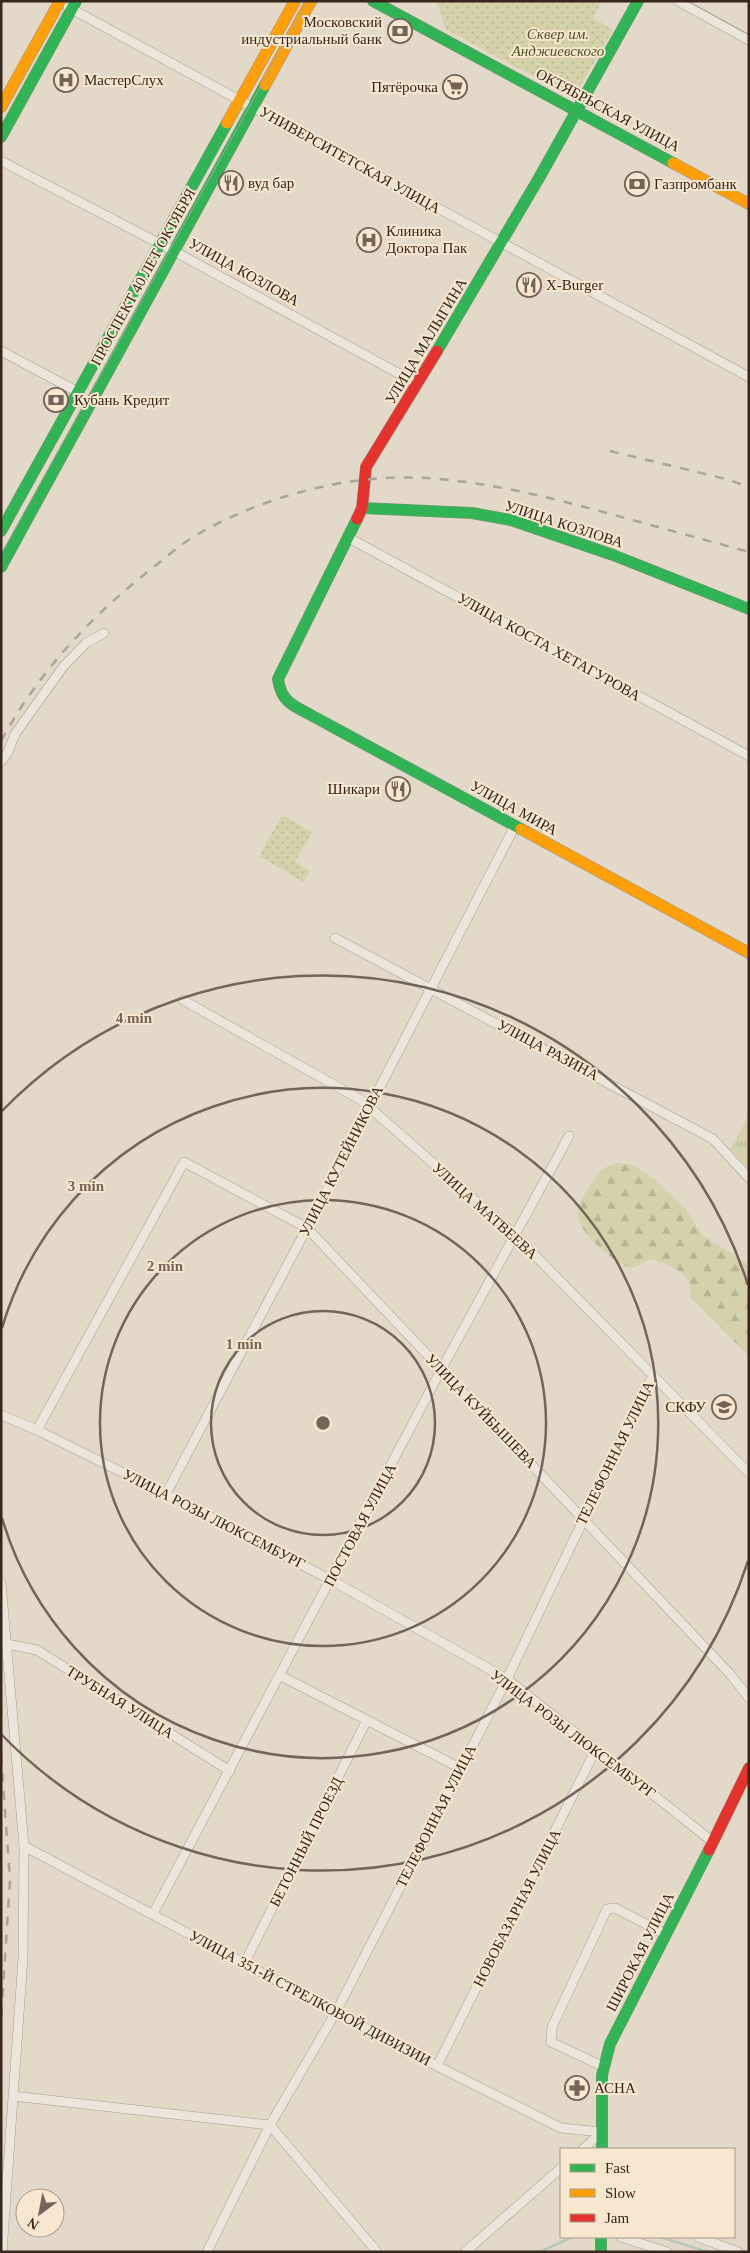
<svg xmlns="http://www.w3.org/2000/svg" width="750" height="2253" font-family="Georgia,serif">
  <defs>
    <pattern id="grass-tufts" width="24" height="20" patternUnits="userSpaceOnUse" patternTransform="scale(1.25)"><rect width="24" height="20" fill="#d5d2ab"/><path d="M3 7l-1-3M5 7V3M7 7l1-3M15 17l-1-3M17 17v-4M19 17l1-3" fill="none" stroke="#b7b493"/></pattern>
    <pattern id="forest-firs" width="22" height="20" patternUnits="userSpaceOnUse" patternTransform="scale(1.25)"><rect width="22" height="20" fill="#d5d2ab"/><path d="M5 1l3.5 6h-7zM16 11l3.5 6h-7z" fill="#b7b493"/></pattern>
    <pattern id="park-dots" width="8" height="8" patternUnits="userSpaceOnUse" patternTransform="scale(1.25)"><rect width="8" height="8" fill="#d5d2ab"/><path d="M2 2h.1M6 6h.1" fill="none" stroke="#b7b493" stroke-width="1.8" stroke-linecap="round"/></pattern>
  </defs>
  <rect width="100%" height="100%" fill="#e3d9c9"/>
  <polygon fill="url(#grass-tufts)" points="749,1115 749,1169 730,1149"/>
  <path fill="url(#forest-firs)" d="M619 1163 631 1164 653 1178 686 1209 702 1235 747 1263 749 1356 691 1298 689 1281 681 1272 664 1263 650 1259 633 1268 627 1267C611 1259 579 1233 577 1214 576 1205 586 1193 590 1186 597 1173 604 1165 619 1163Z"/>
  <g fill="url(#park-dots)">
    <polygon points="437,1 602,1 593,18 613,30 579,88 559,90 445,29"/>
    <polygon points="282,815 312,832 295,862 310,871 303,882 259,856"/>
  </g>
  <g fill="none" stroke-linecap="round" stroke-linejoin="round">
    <g stroke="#b6c8bb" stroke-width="2.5">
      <polyline points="660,2237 708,2252"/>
      <polyline points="540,2252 572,2237"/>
    </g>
    <defs>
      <g id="street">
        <polyline points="678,1 749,40"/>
        <polyline points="68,7 749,377"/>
        <polyline points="1,161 170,249 418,384"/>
        <polyline points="1,351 78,392"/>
        <polyline points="349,538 749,756"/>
        <polyline points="1,762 8,752 15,734 63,667 86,643 104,633"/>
        <polyline points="335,938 713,1139 749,1178"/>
        <polyline points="183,1000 361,1100 516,1236 749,1473"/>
        <polyline points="1,1415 37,1430 166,1494 331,1580 507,1679 713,1842"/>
        <polyline points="37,1430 184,1162 307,1228 730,1674 749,1698"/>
        <polyline points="166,1494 307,1228 515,826"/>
        <polyline points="1,1583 24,1846 23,1958 2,2252"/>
        <polyline points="7,1644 37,1650 230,1771"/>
        <polyline points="281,1676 460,1768"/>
        <polyline points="24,1846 437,2066 561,2128 602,2132"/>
        <polyline points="153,1914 441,1370 569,1136"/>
        <polyline points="244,1964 367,1720"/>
        <polyline points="437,2066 596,1749"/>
        <polyline points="604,2067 551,2042 552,2027 607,1909 615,1908 665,1934"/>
        <polyline points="13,2096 270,2125 377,2252"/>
        <polyline points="583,2149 602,2132"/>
        <polyline points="621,2237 667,2252"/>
        <polyline points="698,2237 738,2252"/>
        <polyline points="207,2252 270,2125 336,2012 507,1679 653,1375"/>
        <polyline points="465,2252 561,2168"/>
      </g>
      <g id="fast">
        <polyline points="373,1 673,163"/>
        <polyline points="1,137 76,1"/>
        <polyline points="437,351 539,178 638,1"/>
        <polyline points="362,508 472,513 511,520 613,555 749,609"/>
        <path d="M357 519 278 679C280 692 284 700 296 707L521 829"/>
        <polyline points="1,531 227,123"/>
        <polyline points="1,567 265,85"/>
        <polyline points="602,2149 602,2075 610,2044 709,1850"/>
        <polyline points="601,2237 601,2252"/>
      </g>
      <g id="slow">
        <polyline points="265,85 311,1"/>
        <polyline points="1,107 60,1"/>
        <polyline points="227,123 295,1"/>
        <polyline points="673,163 749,204"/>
        <polyline points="521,829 749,953"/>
      </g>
      <g id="jam">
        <polyline points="357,519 362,508 366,467 437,351"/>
        <polyline points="709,1850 749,1768"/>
      </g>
    </defs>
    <use href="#street" stroke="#a89e93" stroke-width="10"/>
    <use href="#fast" stroke="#978e83" stroke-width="12"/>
    <use href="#slow" stroke="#978e83" stroke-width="12"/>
    <use href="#jam" stroke="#978e83" stroke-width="12"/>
    <use href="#street" stroke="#ebe5db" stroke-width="9"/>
    <use href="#fast" stroke="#30b455" stroke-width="11"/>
    <use href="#slow" stroke="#ff9f0a" stroke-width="11"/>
    <use href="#jam" stroke="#e5322d" stroke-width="11"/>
    <g stroke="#aaa49c" stroke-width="1">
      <polyline points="687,1 749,35"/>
      <polyline points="1,554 308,1"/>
    </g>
    <g stroke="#aaa49c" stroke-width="2.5" stroke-dasharray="9 9" stroke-linecap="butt">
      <polyline points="610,451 726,479 749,487"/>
      <path d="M1 741C38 673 90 617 150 570 165 558 181 544 198 534 268 494 358 471 439 479 496 484 552 498 607 513 654 526 702 539 749 552"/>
      <polyline points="1,1755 10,1880 1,2020"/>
    </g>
  </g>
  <g fill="none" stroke="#736559" stroke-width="2.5">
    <circle cx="323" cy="1423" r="112"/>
    <circle cx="323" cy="1423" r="223"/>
    <path d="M2 1328A335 335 0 1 1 2 1518"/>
    <path d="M748 1561A447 447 0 0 1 1 1734M1 1112A447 447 0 0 1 748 1285"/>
  </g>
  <defs>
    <symbol id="bank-ring" viewBox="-11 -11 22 22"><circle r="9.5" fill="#f6e7ce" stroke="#736559" stroke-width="1.5"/><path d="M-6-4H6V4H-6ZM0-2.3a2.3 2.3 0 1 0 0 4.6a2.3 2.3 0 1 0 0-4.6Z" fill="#736559"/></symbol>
    <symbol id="hospital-ring" viewBox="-11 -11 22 22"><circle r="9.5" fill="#f6e7ce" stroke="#736559" stroke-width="1.5"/><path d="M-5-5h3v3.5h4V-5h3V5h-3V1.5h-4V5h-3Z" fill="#736559"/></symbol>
    <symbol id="supermarket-ring" viewBox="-11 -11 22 22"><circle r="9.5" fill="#f6e7ce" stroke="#736559" stroke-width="1.5"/><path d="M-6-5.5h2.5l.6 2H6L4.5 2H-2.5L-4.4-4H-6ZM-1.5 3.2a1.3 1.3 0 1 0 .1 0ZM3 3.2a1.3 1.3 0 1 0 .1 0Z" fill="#736559"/></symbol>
    <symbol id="restaurant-ring" viewBox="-11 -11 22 22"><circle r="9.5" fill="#f6e7ce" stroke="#736559" stroke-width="1.5"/><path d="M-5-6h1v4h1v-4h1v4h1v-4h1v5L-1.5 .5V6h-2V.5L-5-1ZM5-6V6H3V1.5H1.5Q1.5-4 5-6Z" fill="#736559"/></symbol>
    <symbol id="university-ring" viewBox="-11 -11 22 22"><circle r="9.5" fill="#f6e7ce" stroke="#736559" stroke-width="1.5"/><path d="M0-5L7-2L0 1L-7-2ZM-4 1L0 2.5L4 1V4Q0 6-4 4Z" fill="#736559"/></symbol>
    <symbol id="pharmacy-ring" viewBox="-11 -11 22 22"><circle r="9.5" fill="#f6e7ce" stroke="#736559" stroke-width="1.5"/><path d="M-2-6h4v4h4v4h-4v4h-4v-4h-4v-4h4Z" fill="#736559"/></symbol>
  </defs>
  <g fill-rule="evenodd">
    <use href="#bank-ring" x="386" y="17" width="28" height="28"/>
    <use href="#hospital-ring" x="52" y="66" width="28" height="28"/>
    <use href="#supermarket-ring" x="441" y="73" width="28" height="28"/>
    <use href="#restaurant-ring" x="217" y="169" width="28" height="28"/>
    <use href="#bank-ring" x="623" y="170" width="28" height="28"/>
    <use href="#hospital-ring" x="355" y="226" width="28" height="28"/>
    <use href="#restaurant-ring" x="515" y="271" width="28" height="28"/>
    <use href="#bank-ring" x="42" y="386" width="28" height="28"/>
    <use href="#restaurant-ring" x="384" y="775" width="28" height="28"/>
    <use href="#university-ring" x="710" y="1393" width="28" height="28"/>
    <use href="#pharmacy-ring" x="563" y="2074" width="28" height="28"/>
  </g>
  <g text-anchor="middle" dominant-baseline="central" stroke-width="4" stroke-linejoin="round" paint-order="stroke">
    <g font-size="15" fill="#36261c" stroke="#f6e7ce" text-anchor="start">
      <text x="382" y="22" text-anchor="end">Московский<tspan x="382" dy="17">индустриальный банк</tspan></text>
      <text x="84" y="80">МастерСлух</text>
      <text x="438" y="87" text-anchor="end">Пятёрочка</text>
      <text x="248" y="183">вуд бар</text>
      <text x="654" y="184">Газпромбанк</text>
      <text x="386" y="231">Клиника<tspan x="386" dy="17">Доктора Пак</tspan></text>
      <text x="546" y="285">X-Burger</text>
      <text x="74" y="400">Кубань Кредит</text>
      <text x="380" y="789" text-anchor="end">Шикари</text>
      <text x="706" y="1407" text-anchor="end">СКФУ</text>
      <text x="594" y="2088">АСНА</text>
    </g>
    <g font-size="15" font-style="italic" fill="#4a5222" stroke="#f6e7ce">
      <text x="558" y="34">Сквер им.<tspan x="558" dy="17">Анджиевского</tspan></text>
    </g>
    <g font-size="15" fill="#36261c" stroke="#f6e7ce">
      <text transform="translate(608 110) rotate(28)">ОКТЯБРЬСКАЯ УЛИЦА</text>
      <text transform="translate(350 160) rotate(29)">УНИВЕРСИТЕТСКАЯ УЛИЦА</text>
      <text transform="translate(244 272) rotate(29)">УЛИЦА КОЗЛОВА</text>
      <text transform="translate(143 277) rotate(-61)">ПРОСПЕКТ 40 ЛЕТ ОКТЯБРЯ</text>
      <text transform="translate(426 341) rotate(-59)">УЛИЦА МАЛЫГИНА</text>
      <text transform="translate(564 524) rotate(18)">УЛИЦА КОЗЛОВА</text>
      <text transform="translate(549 647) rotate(29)">УЛИЦА КОСТА ХЕТАГУРОВА</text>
      <text transform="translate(514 808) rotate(29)">УЛИЦА МИРА</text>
      <text transform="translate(548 1050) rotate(28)">УЛИЦА РАЗИНА</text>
      <text transform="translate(341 1161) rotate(-63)">УЛИЦА КУТЕЙНИКОВА</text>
      <text transform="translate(485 1211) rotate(42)">УЛИЦА МАТВЕЕВА</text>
      <text transform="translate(481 1411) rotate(46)">УЛИЦА КУЙБЫШЕВА</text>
      <text transform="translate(615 1453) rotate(-64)">ТЕЛЕФОННАЯ УЛИЦА</text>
      <text transform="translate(214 1519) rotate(27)">УЛИЦА РОЗЫ ЛЮКСЕМБУРГ</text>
      <text transform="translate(360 1525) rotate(-62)">ПОСТОВАЯ УЛИЦА</text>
      <text transform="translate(120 1702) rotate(32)">ТРУБНАЯ УЛИЦА</text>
      <text transform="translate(573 1734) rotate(37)">УЛИЦА РОЗЫ ЛЮКСЕМБУРГ</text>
      <text transform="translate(436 1816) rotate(-63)">ТЕЛЕФОННАЯ УЛИЦА</text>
      <text transform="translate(306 1842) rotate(-63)">БЕТОННЫЙ ПРОЕЗД</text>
      <text transform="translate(517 1908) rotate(-63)">НОВОБАЗАРНАЯ УЛИЦА</text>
      <text transform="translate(640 1952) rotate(-63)">ШИРОКАЯ УЛИЦА</text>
      <text transform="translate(310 1998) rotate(28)">УЛИЦА 351-Й СТРЕЛКОВОЙ ДИВИЗИИ</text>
    </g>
  </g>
  <circle cx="323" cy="1423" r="8" fill="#736559" stroke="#f6e7ce" stroke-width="2.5"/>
  <g font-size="15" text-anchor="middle" font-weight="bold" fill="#736559" stroke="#f6e7ce" stroke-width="4" stroke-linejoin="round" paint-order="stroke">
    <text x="134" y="1023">4 min</text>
    <text x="86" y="1191">3 min</text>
    <text x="165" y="1271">2 min</text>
    <text x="244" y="1349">1 min</text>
  </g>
  <rect width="750" height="2253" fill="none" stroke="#36261c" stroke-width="5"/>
  <rect x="560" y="2148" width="175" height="90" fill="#f6e7ce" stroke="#a99a87"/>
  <rect x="570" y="2164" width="25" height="8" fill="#30b455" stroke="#a99a87"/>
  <text x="605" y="2173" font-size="15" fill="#36261c">Fast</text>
  <rect x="570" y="2189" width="25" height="8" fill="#ff9f0a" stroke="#a99a87"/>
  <text x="605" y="2198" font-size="15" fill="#36261c">Slow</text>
  <rect x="570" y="2214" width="25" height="8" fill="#e5322d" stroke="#a99a87"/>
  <text x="605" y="2223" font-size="15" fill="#36261c">Jam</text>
  <g transform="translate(40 2213) rotate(212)"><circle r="24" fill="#f6e7ce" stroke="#a99a87"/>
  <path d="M0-4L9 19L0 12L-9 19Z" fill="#736559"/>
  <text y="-8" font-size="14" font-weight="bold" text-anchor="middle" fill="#36261c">N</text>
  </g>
</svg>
